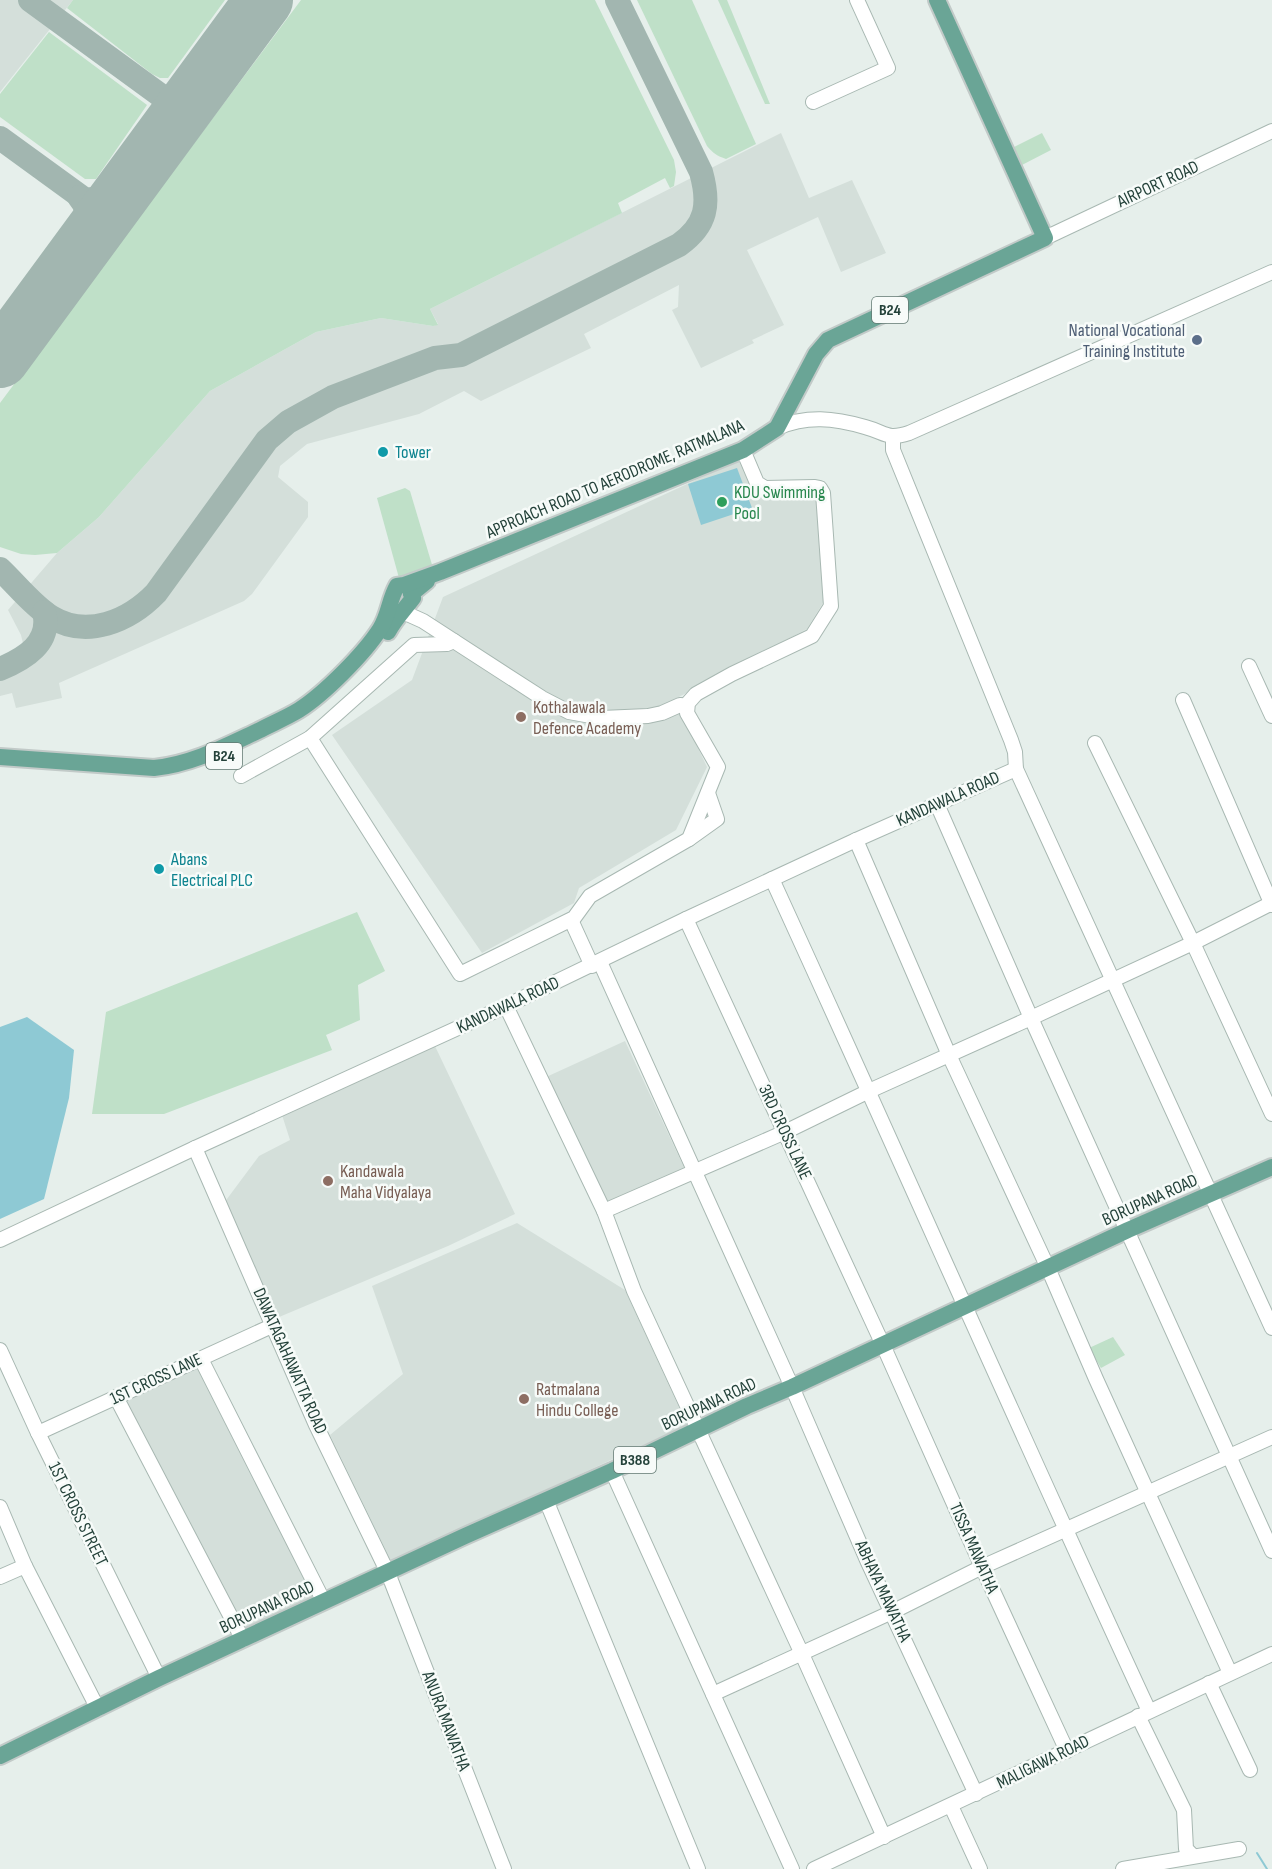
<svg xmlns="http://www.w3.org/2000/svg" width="1272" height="1869" font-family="'Sofia Sans Condensed',sans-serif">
  <rect width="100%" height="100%" fill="#e6efeb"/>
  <g fill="#d4dfda">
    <polygon points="0,0 73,0 0,92"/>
    <polygon points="781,133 809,198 852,180 886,253 841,272 818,217 747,250 784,325 752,340 754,343 701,368 672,310 678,307 679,285 584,334 591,348 481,401 464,391 419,414 307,444 280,466 278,477 308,502 308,517 252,594 244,601 59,683 62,698 16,708 12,693 0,696 0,662 26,656 21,635 8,610 57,553 99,517 210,391 316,332 381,318 433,326 438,324 430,309"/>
    <polygon points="741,459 753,496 817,497 826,598 807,629 675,699 707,767 676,830 579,888 574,903 482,953 332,735 412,680 443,597"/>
    <polygon points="625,1041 687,1174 606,1211 544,1078"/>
    <polygon points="434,1044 515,1214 448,1246 272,1320 221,1207 259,1156 290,1140 282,1115"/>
    <polygon points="517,1223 625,1290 687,1425 391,1561 330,1435 403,1374 372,1286"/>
    <polygon points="201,1359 324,1602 243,1640 116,1397"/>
  </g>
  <g fill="#bfe0c8">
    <polygon points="73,0 225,0 168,78 160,78 152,74 67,8"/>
    <polygon points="301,0 595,0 674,160 676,172 674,186 670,188 665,178 618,203 622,213 430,309 438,325 433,326 381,318 316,332 210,391 99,517 57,553 35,555 21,554 0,547 0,403"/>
    <path d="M637 0H692L756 144 726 159C717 156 713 153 707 146Z"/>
    <polygon points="718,0 727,0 770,104 765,104"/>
    <polygon points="49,32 147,105 96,179 85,179 0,117 0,94"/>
    <polygon points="1042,133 1051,150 1020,166 1014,147"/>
    <polygon points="405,488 410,491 433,568 399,578 377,498"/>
    <polygon points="357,912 385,971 358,985 360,1020 326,1035 332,1050 164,1114 92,1114 106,1012"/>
    <polygon points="1113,1337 1125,1355 1101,1368 1089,1348"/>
  </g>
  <g fill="#8ec9d4">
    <polygon points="737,468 752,508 701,525 688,484"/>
    <polygon points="27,1017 74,1050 69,1098 44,1199 0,1219 0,1027"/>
  </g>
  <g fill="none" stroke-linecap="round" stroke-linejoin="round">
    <polyline stroke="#8ec9d4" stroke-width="2" points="1257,1853 1267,1869"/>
    <g stroke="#a2b6b0" stroke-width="24">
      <polyline points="30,0 182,111"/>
      <polyline points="0,138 84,199 105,200 111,198 126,187"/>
      <path d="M79 197C92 213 90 228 82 246"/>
      <path d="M0 569C16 584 32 605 51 617 87 639 129 621 156 593L267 440 288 422 333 397 435 358 461 355 679 245C707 225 710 204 701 172L617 0"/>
      <path d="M0 669C24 659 52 643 44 612"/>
    </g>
    <polyline stroke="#a2b6b0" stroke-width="58" points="0,359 264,0"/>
    <defs>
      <g id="minor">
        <polyline points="813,102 888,68 857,0"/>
        <polyline points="1045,238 1272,131"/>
        <path d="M777 428C807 415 834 418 865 427 887 433 886 440 909 433L1272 272"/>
        <polyline points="893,438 893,450 1011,740 1015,752 1016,769 1272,1328"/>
        <polyline points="403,612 423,621 542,698 569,712 602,718 648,716 662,713 680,705 687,706"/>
        <polyline points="1249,666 1272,716"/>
        <polyline points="1183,700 1272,905"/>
        <polyline points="310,738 460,974 574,918 590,896 689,839 718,767 687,713 688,703 696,694 732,674 812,636 831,606 823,493 820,488 815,487 765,488 757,483 743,450"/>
        <polyline points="1095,743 1193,943 1272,1114"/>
        <polyline points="241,776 310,738 414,645 447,644 454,641"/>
        <polyline points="937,804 1031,1018 1272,1551"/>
        <polyline points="689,839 717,819 708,793"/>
        <polyline points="856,840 949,1055 1048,1268 1096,1379 1230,1673"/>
        <path d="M772 879C899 1156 1021 1435 1149 1711"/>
        <polyline points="686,919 883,1345 982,1567 1067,1751"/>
        <polyline points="571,920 592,966"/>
        <polyline points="600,962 792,1387 867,1560 976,1794"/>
        <polyline points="506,1006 604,1211 634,1291 802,1654 884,1837"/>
        <polyline points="195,1148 316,1425 388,1573 504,1869"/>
        <polyline points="604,1211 785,1132 869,1091 1031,1018 1193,943 1272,903"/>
        <polyline points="0,1240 195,1148 506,1006 686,919 856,840 1016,769"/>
        <polyline points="0,1350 38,1433 159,1678"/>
        <polyline points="201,1359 324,1602"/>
        <polyline points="116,1397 243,1640"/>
        <polyline points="38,1433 274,1325"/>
        <polyline points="612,1471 792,1869"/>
        <polyline points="546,1500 698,1869"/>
        <polyline points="0,1507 25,1566 98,1709"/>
        <polyline points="0,1577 25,1566"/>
        <polyline points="1209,1683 1250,1770"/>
        <polyline points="713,1694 892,1612 982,1567 1272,1437"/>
        <polyline points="1138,1716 1184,1810 1186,1849 1193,1856"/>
        <polyline points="951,1806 980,1869"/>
        <polyline points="814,1869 1272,1654"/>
        <polyline points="1123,1869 1239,1849"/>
      </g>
      <g id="major">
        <path d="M388 632C395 619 404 610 413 598L411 594 427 581"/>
        <path d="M0 757 154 768C192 764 224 747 258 731 271 724 286 718 299 710 324 694 364 654 380 629 389 615 389 600 397 586L404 585 440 572 743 450 777 428 816 354 828 340 1045 238 937 0"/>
        <polyline points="0,1756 159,1678 465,1536 612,1471 747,1406 792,1387 1128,1230 1272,1167"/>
      </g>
    </defs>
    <use href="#minor" stroke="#a8b8b2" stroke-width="16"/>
    <use href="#major" stroke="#c2cac8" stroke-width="20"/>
    <use href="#minor" stroke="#fff" stroke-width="14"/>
    <use href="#major" stroke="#6aa596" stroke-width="16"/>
  </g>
  <circle fill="#5c6f8a" stroke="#f7fbf9" stroke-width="2" cx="1197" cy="340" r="6"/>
  <g fill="#0f9aa8" stroke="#f7fbf9" stroke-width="2">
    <circle cx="383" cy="452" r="6"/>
    <circle cx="159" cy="869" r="6"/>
  </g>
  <circle fill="#2e9e5b" stroke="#f7fbf9" stroke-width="2" cx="722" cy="502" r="6"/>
  <g fill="#8d6e63" stroke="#f7fbf9" stroke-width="2">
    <circle cx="521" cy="717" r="6"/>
    <circle cx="328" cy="1181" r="6"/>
    <circle cx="524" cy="1399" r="6"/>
  </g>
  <g text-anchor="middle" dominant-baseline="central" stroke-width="5" stroke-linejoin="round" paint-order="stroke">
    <g fill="#f7fbf9" stroke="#637a73" stroke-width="1.5">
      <rect x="872" y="297" width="36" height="26" rx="4.5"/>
      <rect x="206" y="743" width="36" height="26" rx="4.5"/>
      <rect x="614" y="1447" width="42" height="26" rx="4.5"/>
    </g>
    <g font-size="16" font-weight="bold" fill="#24423a">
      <text x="890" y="310">B24</text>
      <text x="224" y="756">B24</text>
      <text x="635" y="1460">B388</text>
    </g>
    <g font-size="18" fill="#24423a" stroke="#f7fbf9">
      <text transform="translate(1158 184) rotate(-25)">AIRPORT ROAD</text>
      <text transform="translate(615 479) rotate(-23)">APPROACH ROAD TO AERODROME, RATMALANA</text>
      <text transform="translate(948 799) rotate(-24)">KANDAWALA ROAD</text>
      <text transform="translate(508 1005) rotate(-25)">KANDAWALA ROAD</text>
      <text transform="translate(785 1132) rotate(65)">3RD CROSS LANE</text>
      <text transform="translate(1150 1200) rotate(-24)">BORUPANA ROAD</text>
      <text transform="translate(290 1361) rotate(66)">DAWATAGAHAWATTA ROAD</text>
      <text transform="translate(156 1379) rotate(-25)">1ST CROSS LANE</text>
      <text transform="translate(709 1404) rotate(-25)">BORUPANA ROAD</text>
      <text transform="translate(78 1514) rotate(64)">1ST CROSS STREET</text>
      <text transform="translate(974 1548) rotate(66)">TISSA MAWATHA</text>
      <text transform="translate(883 1591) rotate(65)">ABHAYA MAWATHA</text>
      <text transform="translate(267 1607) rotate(-25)">BORUPANA ROAD</text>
      <text transform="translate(446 1721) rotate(69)">ANURA MAWATHA</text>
      <text transform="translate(1043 1762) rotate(-26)">MALIGAWA ROAD</text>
    </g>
    <g font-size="18" fill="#4e5e75" stroke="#f7fbf9" text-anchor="end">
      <text x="1185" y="330">National Vocational<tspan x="1185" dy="21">Training Institute</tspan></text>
    </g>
    <g font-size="18" fill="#0d838f" stroke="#f7fbf9" text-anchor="start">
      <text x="395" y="452">Tower</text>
      <text x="171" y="859">Abans<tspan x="171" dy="21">Electrical PLC</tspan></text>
    </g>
    <g font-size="18" fill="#27864d" stroke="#f7fbf9" text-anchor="start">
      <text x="734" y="492">KDU Swimming<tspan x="734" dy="21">Pool</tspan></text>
    </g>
    <g font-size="18" fill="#785e54" stroke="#f7fbf9" text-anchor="start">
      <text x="533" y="707">Kothalawala<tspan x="533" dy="21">Defence Academy</tspan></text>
      <text x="340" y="1171">Kandawala<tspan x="340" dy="21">Maha Vidyalaya</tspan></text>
      <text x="536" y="1389">Ratmalana<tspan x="536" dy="21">Hindu College</tspan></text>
    </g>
  </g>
</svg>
